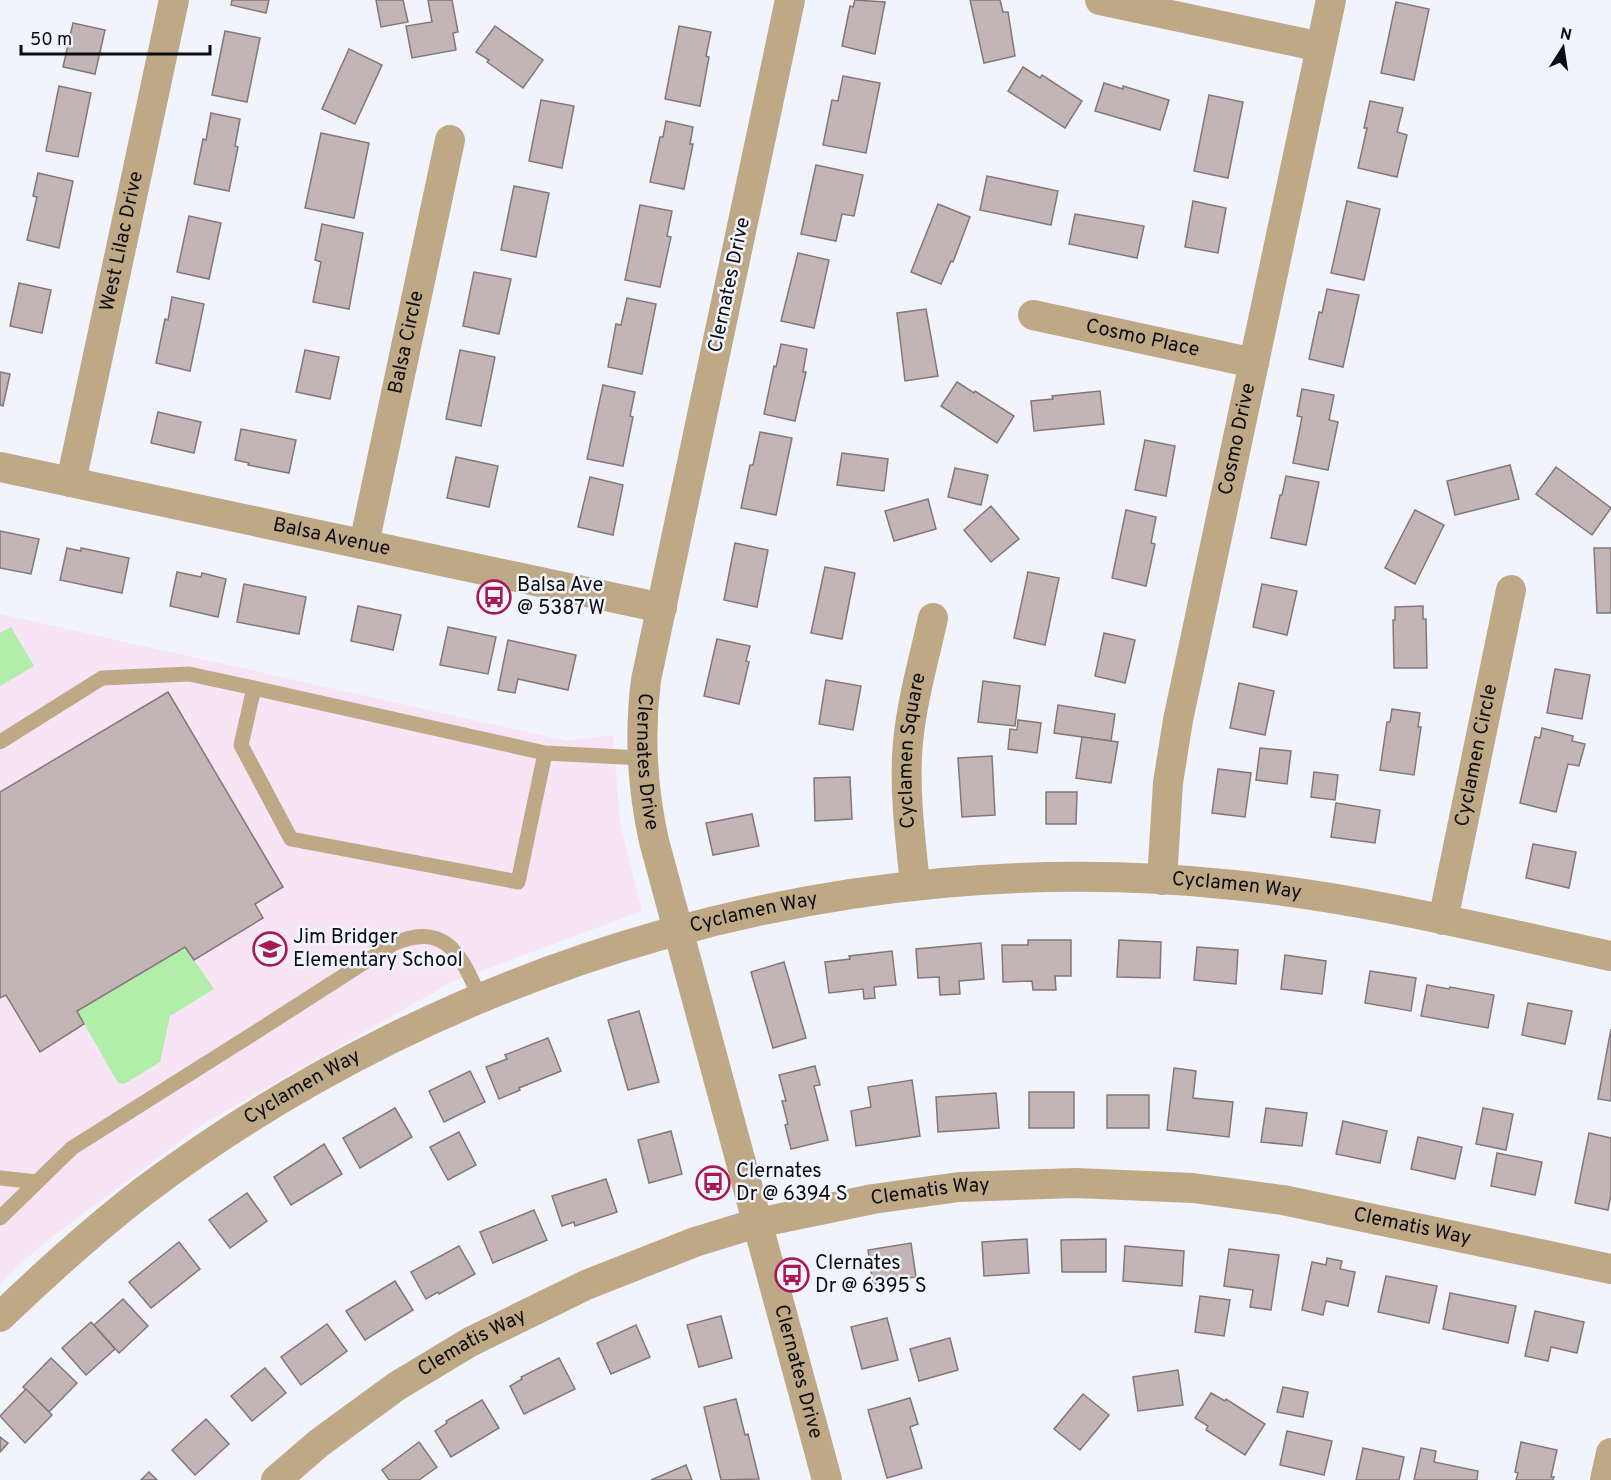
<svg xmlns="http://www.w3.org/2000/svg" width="1611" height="1480" font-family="Overpass,sans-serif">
  <rect width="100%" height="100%" fill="#f1f4fd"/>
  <polygon fill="#f7e4f5" points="0,614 567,741 613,735 620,823 642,911 452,982 203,1124 39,1247 0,1284"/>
  <g fill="#b0eea9">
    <polygon points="11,627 34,666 0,686 0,633"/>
    <polygon points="185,947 214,989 170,1016 160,1062 124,1084 118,1083 77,1011"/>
  </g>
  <g fill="#c3b5b5" stroke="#847777" stroke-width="1.5">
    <polygon points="232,0 269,0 266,13 231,5"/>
    <polygon points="376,0 403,0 408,22 381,27"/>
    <polygon points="428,0 452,0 458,32 453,33 456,50 412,58 406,26 432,22"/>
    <polygon points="855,0 885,2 875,54 842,46 850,6 853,7"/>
    <polygon points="970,0 1000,0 1003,12 1008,12 1015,56 984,63"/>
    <polygon points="1396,2 1429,9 1414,80 1381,73"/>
    <polygon points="73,23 105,30 95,74 63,67"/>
    <polygon points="495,26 543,60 523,88 487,62 489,60 476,52"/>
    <polygon points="679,26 711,32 706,56 709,57 700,106 665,99"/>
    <polygon points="225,31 260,38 247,102 212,95"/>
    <polygon points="349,49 382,65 355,124 322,109"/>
    <polygon points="1023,67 1040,78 1042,75 1082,101 1065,128 1008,91"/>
    <polygon points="843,76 880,83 866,153 823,145 832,100 838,101"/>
    <polygon points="1104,83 1123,89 1123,86 1169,100 1160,130 1095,111"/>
    <polygon points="59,86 91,93 78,157 46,151"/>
    <polygon points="1209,95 1243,102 1228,178 1194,171"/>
    <polygon points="541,100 574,106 562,168 529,161"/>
    <polygon points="1370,101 1403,108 1397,132 1407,135 1397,177 1358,168 1367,128 1364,128"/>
    <polygon points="211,113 240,119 235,146 238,147 229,191 194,184 203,139 206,140"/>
    <polygon points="666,121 693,127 690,144 693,144 684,189 650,182 660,137 663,137"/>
    <polygon points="321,133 369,143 354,218 305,208"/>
    <polygon points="816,165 863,175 854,216 842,214 836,241 801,234"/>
    <polygon points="38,173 73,181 59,248 27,240 37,197 33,196"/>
    <polygon points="987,176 1058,191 1051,225 980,210"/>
    <polygon points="514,186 549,193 536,257 501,250"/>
    <polygon points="1193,201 1226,208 1218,253 1185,247"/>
    <polygon points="1347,201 1380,209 1364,280 1331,273"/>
    <polygon points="938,204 970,217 953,262 951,261 941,284 911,272"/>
    <polygon points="640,205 672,211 667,236 671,237 660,287 625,280"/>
    <polygon points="1075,214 1144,226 1137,258 1069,244"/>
    <polygon points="189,216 221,223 209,279 177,272"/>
    <polygon points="322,224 363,233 349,309 313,302 321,262 315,260"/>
    <polygon points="798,253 829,260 814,328 781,321"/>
    <polygon points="474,272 511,279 499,334 463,326"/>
    <polygon points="19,283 51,290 42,333 10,326"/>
    <polygon points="1327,289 1359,295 1343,367 1309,359 1319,312 1322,313"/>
    <polygon points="172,297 204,304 190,371 156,363 165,319 168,320"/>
    <polygon points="627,298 656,304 642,374 608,367 616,324 621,325"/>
    <polygon points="926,309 938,376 905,381 897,313"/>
    <polygon points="781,344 807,349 803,372 806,372 795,421 764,414 774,366 776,367"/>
    <polygon points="305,350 339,357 330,399 296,392"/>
    <polygon points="460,350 495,357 481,426 446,419"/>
    <polygon points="0,372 10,374 3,406 0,405"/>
    <polygon points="957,382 974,393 975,391 1014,416 997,443 941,406"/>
    <polygon points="603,385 635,392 630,416 633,417 623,466 587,459"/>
    <polygon points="1302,389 1334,395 1329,420 1338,422 1328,470 1293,463 1302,417 1297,416"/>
    <polygon points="1100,391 1104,424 1034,431 1031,401 1053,399 1052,396"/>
    <polygon points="158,412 201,422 194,453 151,443"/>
    <polygon points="241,429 296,440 289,473 248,465 249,463 235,460"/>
    <polygon points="760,432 792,438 776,515 741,508 750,465 753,465"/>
    <polygon points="1145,440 1175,446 1166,496 1135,490"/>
    <polygon points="842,453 888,459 884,491 837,485"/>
    <polygon points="456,457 498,466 489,507 447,498"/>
    <polygon points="1510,465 1519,499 1455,515 1447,481"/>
    <polygon points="1556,467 1611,508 1592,535 1536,494"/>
    <polygon points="955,468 988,475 981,505 948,497"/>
    <polygon points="1286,476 1319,482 1306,545 1271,538 1280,495 1282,495"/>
    <polygon points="590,477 623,485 613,535 578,527"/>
    <polygon points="928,499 936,529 894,541 885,511"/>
    <polygon points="991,506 1019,539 991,562 964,530"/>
    <polygon points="1126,510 1156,517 1151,543 1155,544 1146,586 1112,578"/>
    <polygon points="1415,510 1444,525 1415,584 1385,568"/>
    <polygon points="0,531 39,539 31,574 0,568"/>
    <polygon points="735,543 768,550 757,607 724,600"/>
    <polygon points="67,548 81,551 81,548 129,558 122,593 60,580"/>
    <polygon points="1594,548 1611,548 1611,613 1597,613"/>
    <polygon points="825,567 855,573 842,639 811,633"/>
    <polygon points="177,572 201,577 202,573 226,579 218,617 170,606"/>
    <polygon points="1028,572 1059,578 1045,645 1014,638"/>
    <polygon points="244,584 306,597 299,634 237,622"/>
    <polygon points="1262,584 1297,591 1287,635 1253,627"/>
    <polygon points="358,606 401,615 393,650 351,641"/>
    <polygon points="1423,606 1423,619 1426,619 1427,668 1394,668 1393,620 1395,620 1395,607"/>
    <polygon points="448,627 496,637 488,674 440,665"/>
    <polygon points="1104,633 1135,640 1125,683 1095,676"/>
    <polygon points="717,639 750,646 746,661 749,662 739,704 704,696"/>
    <polygon points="508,640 576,655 568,690 518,679 515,693 498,690"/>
    <polygon points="1555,669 1590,675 1582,719 1547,713"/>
    <polygon points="826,680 861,686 853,730 819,724"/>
    <polygon points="983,681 1020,686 1015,726 978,722"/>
    <polygon points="1239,683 1274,691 1265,735 1230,728"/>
    <polygon points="168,692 283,887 255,904 263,918 194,960 185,947 77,1011 84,1024 40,1052 6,995 0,998 0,792"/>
    <polygon points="1058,705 1115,714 1111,741 1054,733"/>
    <polygon points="1392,709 1420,713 1418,727 1421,727 1414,775 1380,770 1387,722 1390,722"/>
    <polygon points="1018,720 1041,723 1037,753 1008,749 1010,729 1017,730"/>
    <polygon points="1542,728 1573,736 1572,741 1585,744 1579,766 1568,764 1556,812 1520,803 1535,737 1540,738"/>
    <polygon points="1082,737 1118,742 1111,783 1076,778"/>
    <polygon points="1260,748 1291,751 1287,784 1256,780"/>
    <polygon points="992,756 995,815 962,817 958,758"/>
    <polygon points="1218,769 1251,773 1245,817 1212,813"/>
    <polygon points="1314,772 1338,775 1335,800 1311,797"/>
    <polygon points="850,777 852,819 815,821 814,778"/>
    <polygon points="1046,792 1077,792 1076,824 1046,824"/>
    <polygon points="1336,803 1380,810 1375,843 1331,837"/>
    <polygon points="752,814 759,846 713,855 706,823"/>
    <polygon points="1533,844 1576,852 1569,888 1526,878"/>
    <polygon points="1028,940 1071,940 1071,976 1055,976 1056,990 1033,990 1032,981 1003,982 1002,945 1028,945"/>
    <polygon points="1119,940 1161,942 1160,978 1117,977"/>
    <polygon points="981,943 984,979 959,981 960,994 940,995 939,977 918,978 916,949"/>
    <polygon points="1197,947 1238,950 1236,984 1194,980"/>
    <polygon points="892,951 896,985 874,987 875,998 864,999 863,989 829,993 825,962 850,959 849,956"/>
    <polygon points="1285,955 1326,961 1322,994 1281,989"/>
    <polygon points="784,962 806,1038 773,1048 751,972"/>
    <polygon points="1370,971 1416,978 1411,1011 1365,1003"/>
    <polygon points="1427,985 1449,989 1450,987 1494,995 1488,1028 1421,1016"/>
    <polygon points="1528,1003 1572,1011 1565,1044 1522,1035"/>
    <polygon points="639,1011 659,1082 628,1090 608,1020"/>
    <polygon points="1611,1029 1611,1101 1598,1099"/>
    <polygon points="548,1038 561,1071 519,1088 520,1090 499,1099 486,1067 507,1059 505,1055"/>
    <polygon points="815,1066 820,1085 814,1086 828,1140 791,1149 785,1125 788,1124 782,1101 786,1101 779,1075"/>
    <polygon points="1174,1068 1196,1071 1193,1098 1233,1102 1229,1137 1167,1130"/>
    <polygon points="470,1071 485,1102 444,1122 429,1091"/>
    <polygon points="912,1080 920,1136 856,1146 851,1111 871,1107 868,1087"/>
    <rect x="1029" y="1092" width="45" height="36"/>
    <polygon points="996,1093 999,1128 938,1132 936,1097"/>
    <rect x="1107" y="1095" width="42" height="33"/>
    <polygon points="395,1108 412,1137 360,1168 343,1138"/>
    <polygon points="1266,1108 1307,1113 1302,1146 1261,1142"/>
    <polygon points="1483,1108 1513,1114 1506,1150 1476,1144"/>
    <polygon points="1343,1121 1387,1131 1380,1163 1336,1154"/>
    <polygon points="671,1131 682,1174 649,1183 638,1140"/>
    <polygon points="459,1132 476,1165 448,1180 430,1147"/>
    <polygon points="1589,1133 1611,1138 1611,1195 1608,1210 1575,1203"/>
    <polygon points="1418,1137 1462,1147 1455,1179 1411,1169"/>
    <polygon points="324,1144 342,1174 291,1205 274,1177"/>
    <polygon points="1497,1153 1542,1162 1535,1195 1491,1186"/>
    <polygon points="606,1179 617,1212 575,1226 574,1222 562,1226 552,1196"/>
    <polygon points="247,1193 267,1221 230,1248 209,1220"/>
    <polygon points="534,1210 547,1240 493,1263 480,1232"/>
    <polygon points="1027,1239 1029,1273 984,1276 982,1242"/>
    <polygon points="1106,1239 1106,1272 1062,1272 1061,1240"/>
    <polygon points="179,1242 200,1269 151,1308 129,1282"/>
    <polygon points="911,1243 916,1277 873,1284 868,1250"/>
    <polygon points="459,1246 475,1274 439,1294 438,1292 426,1299 411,1272"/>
    <polygon points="1125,1246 1184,1251 1182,1286 1123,1281"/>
    <polygon points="1229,1249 1279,1255 1271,1310 1250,1307 1253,1290 1224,1286"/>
    <polygon points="1327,1258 1342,1261 1340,1269 1355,1272 1348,1306 1326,1301 1323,1315 1302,1310 1312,1262 1326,1265"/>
    <polygon points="1386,1276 1437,1286 1429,1323 1378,1312"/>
    <polygon points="395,1281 413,1310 365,1340 346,1311"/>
    <polygon points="1450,1293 1516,1306 1508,1343 1443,1329"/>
    <polygon points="1200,1296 1230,1300 1224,1336 1195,1332"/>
    <polygon points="123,1299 148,1326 119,1353 94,1325"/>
    <polygon points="1535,1311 1584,1322 1577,1353 1551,1347 1548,1361 1525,1356"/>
    <polygon points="721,1316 732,1358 699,1367 687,1325"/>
    <polygon points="887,1318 898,1360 862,1369 851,1327"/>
    <polygon points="91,1322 115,1349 86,1375 62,1348"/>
    <polygon points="327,1324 347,1351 301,1385 281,1357"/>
    <polygon points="636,1325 650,1357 611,1374 597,1343"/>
    <polygon points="950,1338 958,1370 919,1381 910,1349"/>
    <polygon points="51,1358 77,1383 49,1412 23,1387"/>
    <polygon points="559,1358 575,1389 524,1414 510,1386 522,1379 521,1377"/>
    <polygon points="265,1368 286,1393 252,1421 231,1396"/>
    <polygon points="1178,1370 1183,1405 1138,1411 1133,1377"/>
    <polygon points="1283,1387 1308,1392 1303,1417 1277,1412"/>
    <polygon points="26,1389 52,1415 25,1443 0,1416"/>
    <polygon points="1211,1393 1225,1401 1226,1399 1265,1424 1245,1455 1206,1430 1208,1426 1195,1418"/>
    <polygon points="1083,1394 1109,1415 1080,1450 1054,1429"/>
    <polygon points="910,1398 918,1424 910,1427 922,1468 887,1478 868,1410"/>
    <polygon points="736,1399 745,1435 748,1434 759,1479 721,1480 704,1407"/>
    <polygon points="482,1400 499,1428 451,1457 435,1431 447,1423 446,1421"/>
    <polygon points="206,1419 229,1444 195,1475 172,1450"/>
    <polygon points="1287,1431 1332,1441 1324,1475 1280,1465"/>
    <polygon points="0,1437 8,1443 0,1452"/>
    <polygon points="419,1442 437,1467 419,1480 389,1480 382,1470"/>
    <polygon points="1521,1442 1557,1450 1551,1477 1554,1477 1553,1480 1516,1480 1518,1473 1515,1472"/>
    <polygon points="1363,1448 1404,1457 1399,1480 1356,1480"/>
    <polygon points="1421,1448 1436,1451 1434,1462 1478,1471 1477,1480 1414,1480"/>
    <polygon points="686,1465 692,1480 651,1480"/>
    <polygon points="149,1472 157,1480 141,1480"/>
  </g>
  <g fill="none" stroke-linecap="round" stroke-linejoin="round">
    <g stroke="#bea886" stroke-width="15">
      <polyline points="0,742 102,678 189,674 254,688"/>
      <polyline points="545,753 518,882 291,839 241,745 254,688 545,753 642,758"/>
      <polyline points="0,1178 37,1182"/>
      <path d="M0 1218 72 1148 259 1030 393 944C446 920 462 957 480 998"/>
    </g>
    <g stroke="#bea886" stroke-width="30">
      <path id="s1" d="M790 0 646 680C639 735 642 787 654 841L827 1480"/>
      <polyline points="1100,0 1321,47"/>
      <path id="s2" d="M1033 315 1254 363"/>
      <path id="s3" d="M0 467 662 608"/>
      <path id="s4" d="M71 482 174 0"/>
      <path id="s5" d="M364 544 450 140"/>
      <path id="s6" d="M1162 880 1168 783 1178 720 1331 0"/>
      <path id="s7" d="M915 885C911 843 905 800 907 757 909 710 923 664 933 618"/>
      <path id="s8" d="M1443 920 1511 590"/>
      <path id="s9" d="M0 1317C46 1273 93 1230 144 1191 453 958 849 844 1234 885 1361 898 1486 929 1611 956"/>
      <path id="s10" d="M276 1480 319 1443 397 1386 470 1342 586 1285 695 1242 757 1223 873 1199 959 1187 1076 1183 1193 1188 1283 1200 1611 1269"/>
      <polyline points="1605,1480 1611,1453"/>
    </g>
  </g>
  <defs>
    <symbol id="bus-ring" viewBox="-11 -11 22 22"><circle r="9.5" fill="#f1f4fd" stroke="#a81854" stroke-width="1.5"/><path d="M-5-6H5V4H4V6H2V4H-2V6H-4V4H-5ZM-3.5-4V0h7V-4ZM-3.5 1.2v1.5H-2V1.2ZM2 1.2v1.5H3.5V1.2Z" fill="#a81854"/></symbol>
    <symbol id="school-ring" viewBox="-11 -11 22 22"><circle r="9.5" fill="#f1f4fd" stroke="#a81854" stroke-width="1.5"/><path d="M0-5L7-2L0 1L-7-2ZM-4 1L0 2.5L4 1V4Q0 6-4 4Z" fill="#a81854"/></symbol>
  </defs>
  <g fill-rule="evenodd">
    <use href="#bus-ring" x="475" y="578" width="38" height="38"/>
    <use href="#school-ring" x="251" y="930" width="38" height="38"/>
    <use href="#bus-ring" x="694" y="1164" width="38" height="38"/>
    <use href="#bus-ring" x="773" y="1256" width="38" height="38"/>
  </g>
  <g text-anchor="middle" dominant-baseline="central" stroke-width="5" stroke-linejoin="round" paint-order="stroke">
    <g font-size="20" fill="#0b0c10" stroke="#f1f4fd">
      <text stroke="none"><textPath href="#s4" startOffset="246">West Lilac Drive</textPath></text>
      <text transform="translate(730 285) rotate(-78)">Clernates Drive</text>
      <text stroke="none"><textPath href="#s2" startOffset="112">Cosmo Place</textPath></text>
      <text stroke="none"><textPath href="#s5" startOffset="206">Balsa Circle</textPath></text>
      <text stroke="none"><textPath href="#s6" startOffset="448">Cosmo Drive</textPath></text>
      <text stroke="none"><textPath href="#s3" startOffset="339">Balsa Avenue</textPath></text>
      <text stroke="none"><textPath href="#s7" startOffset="135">Cyclamen Square</textPath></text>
      <text stroke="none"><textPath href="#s8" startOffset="168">Cyclamen Circle</textPath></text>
      <text stroke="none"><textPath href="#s1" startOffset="777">Clernates Drive</textPath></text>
      <text stroke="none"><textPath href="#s9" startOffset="1353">Cyclamen Way</textPath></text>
      <text stroke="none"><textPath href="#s9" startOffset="867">Cyclamen Way</textPath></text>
      <text stroke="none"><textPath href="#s9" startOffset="381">Cyclamen Way</textPath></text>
      <text stroke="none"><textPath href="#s10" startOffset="726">Clematis Way</textPath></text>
      <text stroke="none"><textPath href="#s10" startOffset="1212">Clematis Way</textPath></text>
      <text stroke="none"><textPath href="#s10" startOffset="240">Clematis Way</textPath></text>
      <text stroke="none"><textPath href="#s1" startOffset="1407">Clernates Drive</textPath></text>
    </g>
    <g font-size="20" fill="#0b0c10" stroke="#f1f4fd" text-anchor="start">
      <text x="517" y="586">Balsa Ave<tspan x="517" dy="23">@ 5387 W</tspan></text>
      <text x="293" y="938">Jim Bridger<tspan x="293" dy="23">Elementary School</tspan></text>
      <text x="736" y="1172">Clernates<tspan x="736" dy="23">Dr @ 6394 S</tspan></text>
      <text x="815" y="1264">Clernates<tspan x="815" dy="23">Dr @ 6395 S</tspan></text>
    </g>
  </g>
  <g transform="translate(1563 48) rotate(12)" stroke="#f1f4fd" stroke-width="4.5" paint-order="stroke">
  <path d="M0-4.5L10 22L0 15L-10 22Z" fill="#0b0c10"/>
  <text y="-9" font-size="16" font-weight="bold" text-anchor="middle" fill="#0b0c10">N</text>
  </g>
  <path d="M21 45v9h189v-9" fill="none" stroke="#0b0c10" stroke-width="3"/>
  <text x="30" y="45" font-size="18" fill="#0b0c10" stroke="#f1f4fd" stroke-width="4.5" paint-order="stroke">50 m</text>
</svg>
